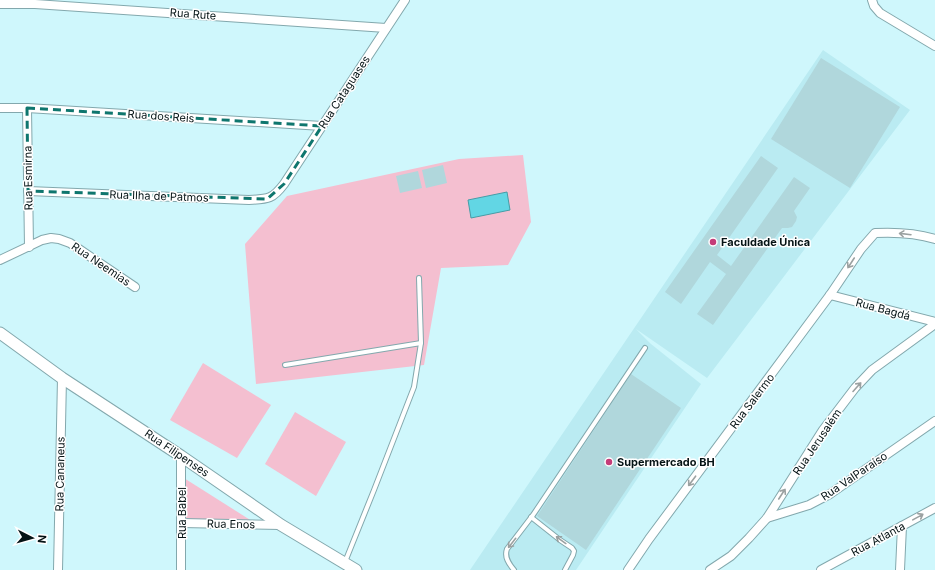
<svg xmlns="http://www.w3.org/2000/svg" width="935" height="570" font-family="Inter,sans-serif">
  <rect width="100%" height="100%" fill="#cff7fc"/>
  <polygon fill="#baebf2" points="823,50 910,110 707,378 636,329 651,344 701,384 576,570 470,570"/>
  <g fill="#f4bfd0">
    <polygon points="523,155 531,222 508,265 441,268 424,365 256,384 245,244 287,196 459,159"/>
    <polygon points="203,363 271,405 237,458 170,420"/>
    <polygon points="295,412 346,442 316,496 265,464"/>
    <polygon points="176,473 255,523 176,520"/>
  </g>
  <polygon fill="#62d6e4" stroke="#469ca6" points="507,192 510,210 471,218 468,200"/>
  <g fill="#b0d7dc">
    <polygon points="821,58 900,107 850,188 771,139"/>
    <polygon points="761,156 778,168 717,255 731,266 794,177 810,188 794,211 797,217 796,221 792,227 788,228 782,228 713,325 697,314 726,274 710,262 681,304 665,292"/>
    <polygon points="443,165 447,183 426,188 422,170"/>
    <polygon points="418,171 422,188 400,193 396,176"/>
    <polygon points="631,374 681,408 586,550 537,516"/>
  </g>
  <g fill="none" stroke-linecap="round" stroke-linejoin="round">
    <defs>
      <g id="service">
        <polyline points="285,365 421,343"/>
        <polyline points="531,517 560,540 572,548 574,551 573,555 565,570"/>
        <polyline points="345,562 374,490 414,387 421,343 419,278"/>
        <path d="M514 570C509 564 504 557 507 549L533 515 645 348"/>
      </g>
      <g id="minor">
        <polyline points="872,0 874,6 880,13 935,46"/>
        <polyline points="0,4 35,4 386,28"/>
        <polyline points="0,108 27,108 322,126"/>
        <polyline points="27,108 29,247"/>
        <path d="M28 191 249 200C267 199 272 200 284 184L405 0"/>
        <polyline points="0,260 42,240 51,238 59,239 70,243 135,287"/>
        <polyline points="830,295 935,322"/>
        <polyline points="181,456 181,570"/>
        <polyline points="767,518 809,505 830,494 935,421"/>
        <polyline points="182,523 281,525"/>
        <polyline points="58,570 62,378"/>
        <path d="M628 570 649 539 830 295 861 249 875 233C895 232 916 233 935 239"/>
        <polyline points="710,570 731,556 749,538 767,518 823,430 855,388 872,370 935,324"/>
        <polyline points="821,570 935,508"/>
        <polyline points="900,570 902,526"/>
      </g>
      <polyline id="tertiary" points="0,333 62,378 181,456 281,525 356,570"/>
    </defs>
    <use href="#service" stroke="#83a8ad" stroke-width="6"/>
    <use href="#minor" stroke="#83a8ad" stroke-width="10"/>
    <use href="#tertiary" stroke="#83a8ad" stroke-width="13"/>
    <use href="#service" stroke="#fff" stroke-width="4"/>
    <use href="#minor" stroke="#fff" stroke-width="8"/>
    <use href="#tertiary" stroke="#fff" stroke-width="11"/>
  </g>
  <defs><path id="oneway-shaft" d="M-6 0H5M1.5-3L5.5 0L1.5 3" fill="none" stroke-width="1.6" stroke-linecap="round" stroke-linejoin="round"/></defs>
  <g stroke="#9ba1a1">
    <use href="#oneway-shaft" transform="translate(905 234) rotate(-173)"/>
    <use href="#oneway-shaft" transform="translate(851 263) rotate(123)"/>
    <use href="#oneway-shaft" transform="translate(857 387) rotate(-48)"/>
    <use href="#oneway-shaft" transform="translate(692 481) rotate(127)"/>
    <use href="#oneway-shaft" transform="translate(782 494) rotate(-57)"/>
    <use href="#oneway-shaft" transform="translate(918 517) rotate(-29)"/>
    <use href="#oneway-shaft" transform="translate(561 540) rotate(-144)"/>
    <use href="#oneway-shaft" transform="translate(512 543) rotate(128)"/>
  </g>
  <path fill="none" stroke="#0f766e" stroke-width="3" stroke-dasharray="8 5" stroke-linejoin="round" d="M27 108 322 126 284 184 267 199 28 191Z"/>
  <g fill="#c53c78" stroke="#fff" stroke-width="1.5">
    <circle cx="713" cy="242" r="4"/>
    <circle cx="609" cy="462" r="4"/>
  </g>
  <g text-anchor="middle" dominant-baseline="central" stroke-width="3" stroke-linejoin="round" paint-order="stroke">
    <g font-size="11" fill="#051315" stroke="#fff">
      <text transform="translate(193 14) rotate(4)">Rua Rute</text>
      <text transform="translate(344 92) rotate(-57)">Rua Cataguases</text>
      <text transform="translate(161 116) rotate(4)">Rua dos Reis</text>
      <text transform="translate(28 178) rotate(-91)">Rua Esmirna</text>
      <text transform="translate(159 196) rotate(2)">Rua Ilha de Patmos</text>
      <text transform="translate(101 264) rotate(34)">Rua Neemias</text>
      <text transform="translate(883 309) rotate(15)">Rua Bagdá</text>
      <text transform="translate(752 401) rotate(-53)">Rua Salermo</text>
      <text transform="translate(817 442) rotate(-56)">Rua Jerusalém</text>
      <text transform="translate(177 453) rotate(34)">Rua Filipenses</text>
      <text transform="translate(60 474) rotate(-89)">Rua Cananeus</text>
      <text transform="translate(854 476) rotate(-34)">Rua ValParaíso</text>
      <text transform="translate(182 513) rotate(-90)">Rua Babel</text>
      <text transform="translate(231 524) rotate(1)">Rua Enos</text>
      <text transform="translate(878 539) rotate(-28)">Rua Atlanta</text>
    </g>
    <g font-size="11" font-weight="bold" fill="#051315" stroke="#fff" text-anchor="start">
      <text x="721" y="242">Faculdade Única</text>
      <text x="617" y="462">Supermercado BH</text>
    </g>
  </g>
  <g transform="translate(32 538) rotate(96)" stroke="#ffffff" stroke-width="3" paint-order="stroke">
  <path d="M0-3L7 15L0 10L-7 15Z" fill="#051315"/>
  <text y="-6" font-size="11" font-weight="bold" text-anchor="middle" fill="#051315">N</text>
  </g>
</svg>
